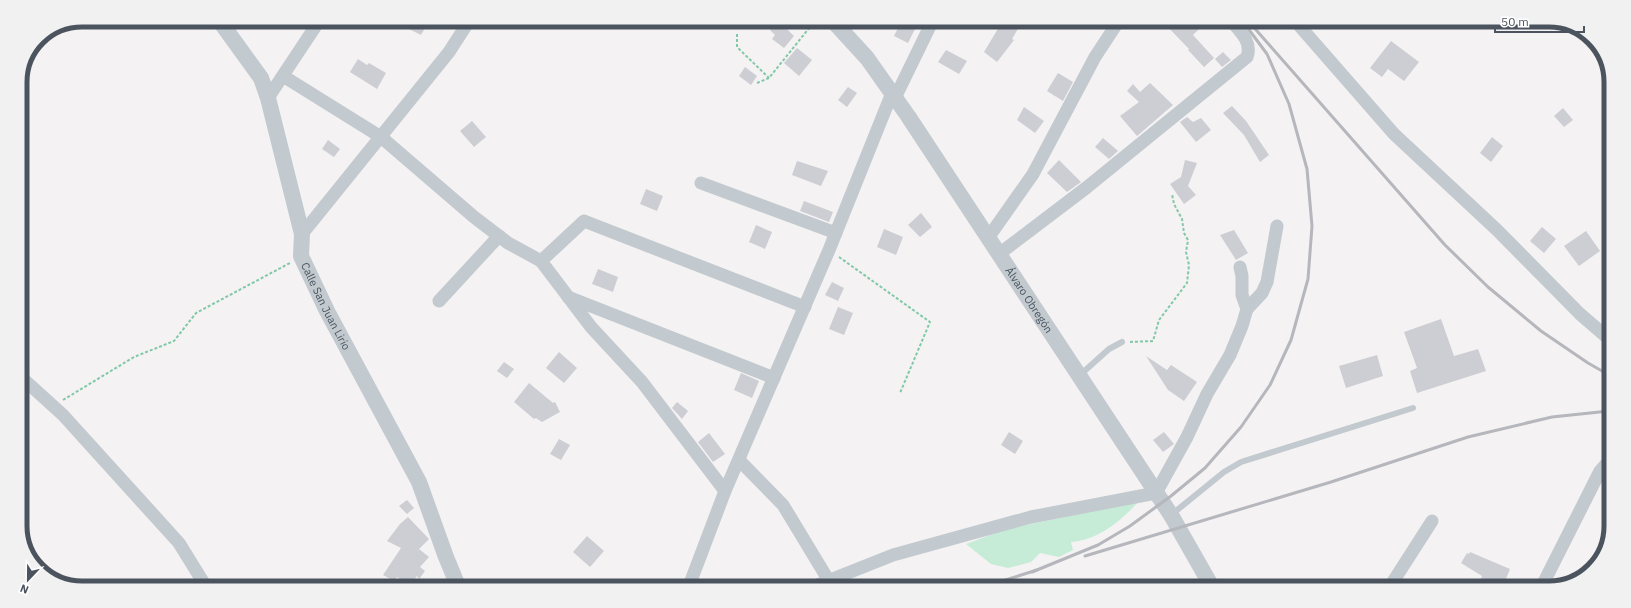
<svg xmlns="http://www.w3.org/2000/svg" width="1631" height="608" font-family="'IBM Plex Sans',sans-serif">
  <rect width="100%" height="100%" fill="#f4f2f2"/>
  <path fill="#c6ecd7" d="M1138 502C1121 521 1098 540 1071 542L1073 550 1059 557 1040 553 1031 562 1008 568 991 564 966 544 1006 529Z"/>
  <g fill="#cdced4">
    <polygon points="411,21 429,21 421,35 407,28"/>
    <polygon points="777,22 780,22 794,36 784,48 772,39 775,35 770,30"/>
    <polygon points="901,22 916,27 908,43 894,36"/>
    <polygon points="1002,22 1022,22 1012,39 1014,40 997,62 984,52"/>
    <polygon points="1163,22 1205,23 1193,35 1214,58 1204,67 1188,50 1189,49"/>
    <polygon points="1391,41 1419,62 1404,81 1388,69 1382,77 1370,68"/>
    <polygon points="797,48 812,60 799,76 784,63"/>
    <polygon points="946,50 967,61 959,74 938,62"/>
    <polygon points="1223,52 1231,60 1222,67 1215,59"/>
    <polygon points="358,59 367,65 369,63 386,73 377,89 350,72"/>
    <polygon points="745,67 757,76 751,85 739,76"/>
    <polygon points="1058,73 1073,82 1063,101 1047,91"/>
    <polygon points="1150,83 1173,105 1137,136 1120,116 1139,102 1127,91 1133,84 1140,92"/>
    <polygon points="848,87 857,93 847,107 838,100"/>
    <polygon points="1232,106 1246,121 1269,155 1260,162 1244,135 1223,113"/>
    <polygon points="1024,107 1044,121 1035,133 1017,120"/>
    <polygon points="1563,108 1573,120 1564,127 1554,116"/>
    <polygon points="1187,117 1193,122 1201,118 1211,130 1196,142 1180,122"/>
    <polygon points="472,121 486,137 474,147 460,131"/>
    <polygon points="1492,137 1503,146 1491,162 1480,153"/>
    <polygon points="1103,138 1118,151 1109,159 1095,147"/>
    <polygon points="328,140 340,149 334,157 322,149"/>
    <polygon points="1059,160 1081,182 1067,192 1047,173"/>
    <polygon points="1185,160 1197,163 1188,186 1196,195 1184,204 1170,184 1181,177"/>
    <polygon points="797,161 828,171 821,186 792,175"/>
    <polygon points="646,189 663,196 657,211 640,204"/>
    <polygon points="804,201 833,212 829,222 800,211"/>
    <polygon points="921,213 932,227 920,237 908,225"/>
    <polygon points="756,225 772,232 765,249 749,242"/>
    <polygon points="1542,227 1556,239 1544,253 1530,241"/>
    <polygon points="884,229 903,237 896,255 877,247"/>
    <polygon points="1234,230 1248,253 1236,260 1220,235"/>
    <polygon points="1586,231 1600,251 1579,266 1564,246"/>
    <polygon points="598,269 618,277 613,292 592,284"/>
    <polygon points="832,282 844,288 838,301 825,295"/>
    <polygon points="838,307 853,313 844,335 829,329"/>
    <polygon points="1441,319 1454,356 1478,349 1486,371 1417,393 1410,371 1417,368 1404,332"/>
    <polygon points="559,352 577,368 564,383 546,368"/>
    <polygon points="1377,355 1383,376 1346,388 1339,366"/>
    <polygon points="1146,356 1167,370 1171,365 1197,382 1184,401 1168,390"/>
    <polygon points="504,362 514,369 507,378 497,371"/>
    <polygon points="741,373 759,381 752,398 734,390"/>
    <polygon points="529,383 553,403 555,402 560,412 542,422 536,418 534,419 514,402"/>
    <polygon points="677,402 688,411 682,419 672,408"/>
    <polygon points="1009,432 1023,441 1015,454 1001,445"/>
    <polygon points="1164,432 1174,444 1163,452 1153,440"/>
    <polygon points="709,433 725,454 713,462 698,442"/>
    <polygon points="559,439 570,445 561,460 550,454"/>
    <polygon points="407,500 414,508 407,514 399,506"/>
    <polygon points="408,517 429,539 419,549 429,557 420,567 425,571 419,579 417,576 410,585 397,577 394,581 383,575 401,548 387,541 400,524"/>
    <polygon points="587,536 604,551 590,567 573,552"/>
    <polygon points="1470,552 1510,569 1502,588 1489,588 1479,584 1482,576 1461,563 1467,553 1469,554"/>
  </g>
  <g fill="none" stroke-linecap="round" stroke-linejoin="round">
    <g stroke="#81c8a8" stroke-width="2" stroke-dasharray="3 2" stroke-linecap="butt">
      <polyline points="737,34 737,47 769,78"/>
      <polyline points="757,83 769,78 814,22"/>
      <polyline points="839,257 930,322 900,393"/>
      <polyline points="1130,342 1153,341 1159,320 1187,283 1189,265 1186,252 1188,240 1184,233 1182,219 1174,204 1172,194"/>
      <polyline points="63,400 134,357 174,341 196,313 290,263"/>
    </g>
    <g stroke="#c2c9cf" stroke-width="6">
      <polyline points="1080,375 1109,349 1122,342"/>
      <polyline points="1171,515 1224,472 1241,462 1413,408"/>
    </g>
    <g stroke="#c2c9cf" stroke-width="13">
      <polyline points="1297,23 1394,134 1497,230 1580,314 1609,339"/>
      <polyline points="283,76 381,137 474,217 508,243 541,261 591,327 642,382 725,491"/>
      <polyline points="268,98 319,21"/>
      <polyline points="895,98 932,22"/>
      <polyline points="701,183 836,233"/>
      <polyline points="302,234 449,52 469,21"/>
      <polyline points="988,238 1033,174 1095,57 1118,22"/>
      <path d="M999 254 1086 188 1247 57C1252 43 1242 33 1233 23"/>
      <polyline points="541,261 584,221 805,307"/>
      <polyline points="568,297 774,378"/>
      <polyline points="439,301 499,236"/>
      <polyline points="1247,309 1262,293 1267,282 1277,226"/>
      <polyline points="20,376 63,415 179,543 205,585"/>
      <polyline points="739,460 783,505 829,581"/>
      <polyline points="689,586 725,491 829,250 892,93"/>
      <polyline points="815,586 893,555 1031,517 1156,493 1187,437 1207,394 1230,355 1242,326 1247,309 1242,295 1242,276 1240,267"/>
      <polyline points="1389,588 1432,521"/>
      <polyline points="1541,588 1600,471 1608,462"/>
    </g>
    <g stroke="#c2c9cf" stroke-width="16">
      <path id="s1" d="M219 20 261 78 268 98 302 234 301 256 327 311 419 482 446 557 458 586"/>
      <path id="s2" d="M834 22 867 58 908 116 1171 515 1212 587"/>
    </g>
    <g stroke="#b5b7bc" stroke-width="3">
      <polyline points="1250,23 1445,245 1488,287 1541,331 1588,363 1609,375"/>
      <polyline points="1085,556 1331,482 1468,437 1552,417 1609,411"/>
      <polyline points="1032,572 1098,545 1130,526 1171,496 1205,468 1241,427 1270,385 1291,340 1308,279 1312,226 1307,169 1289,104 1267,54 1244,23"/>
      <polyline points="983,587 1037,570"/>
    </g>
  </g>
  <g text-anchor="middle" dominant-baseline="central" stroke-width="3" stroke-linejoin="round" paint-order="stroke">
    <g font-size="11" fill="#4b545e" stroke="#fff">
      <text stroke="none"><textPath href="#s2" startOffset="340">Álvaro Obregón</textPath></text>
      <text stroke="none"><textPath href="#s1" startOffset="311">Calle San Juan Lirio</textPath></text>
    </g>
  </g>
  <path d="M0 0H1631V608H0ZM82 27H1549A55 55 0 0 1 1604 82V526A55 55 0 0 1 1549 581H82A55 55 0 0 1 27 526V82A55 55 0 0 1 82 27Z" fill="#f1f1f2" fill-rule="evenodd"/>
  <path fill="none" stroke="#4b545e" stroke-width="5" d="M82 27H1549A55 55 0 0 1 1604 82V526A55 55 0 0 1 1549 581H82A55 55 0 0 1 27 526V82A55 55 0 0 1 82 27Z"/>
  <g transform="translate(28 580) rotate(202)" stroke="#ffffff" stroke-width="3" paint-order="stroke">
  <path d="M0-3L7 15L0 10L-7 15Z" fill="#4b545e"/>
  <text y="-6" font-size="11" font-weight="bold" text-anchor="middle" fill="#4b545e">N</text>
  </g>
  <path d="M1495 26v6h89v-6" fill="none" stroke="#4b545e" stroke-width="2"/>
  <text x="1501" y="26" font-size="12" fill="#4b545e" stroke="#ffffff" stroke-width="3" paint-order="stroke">50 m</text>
</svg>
